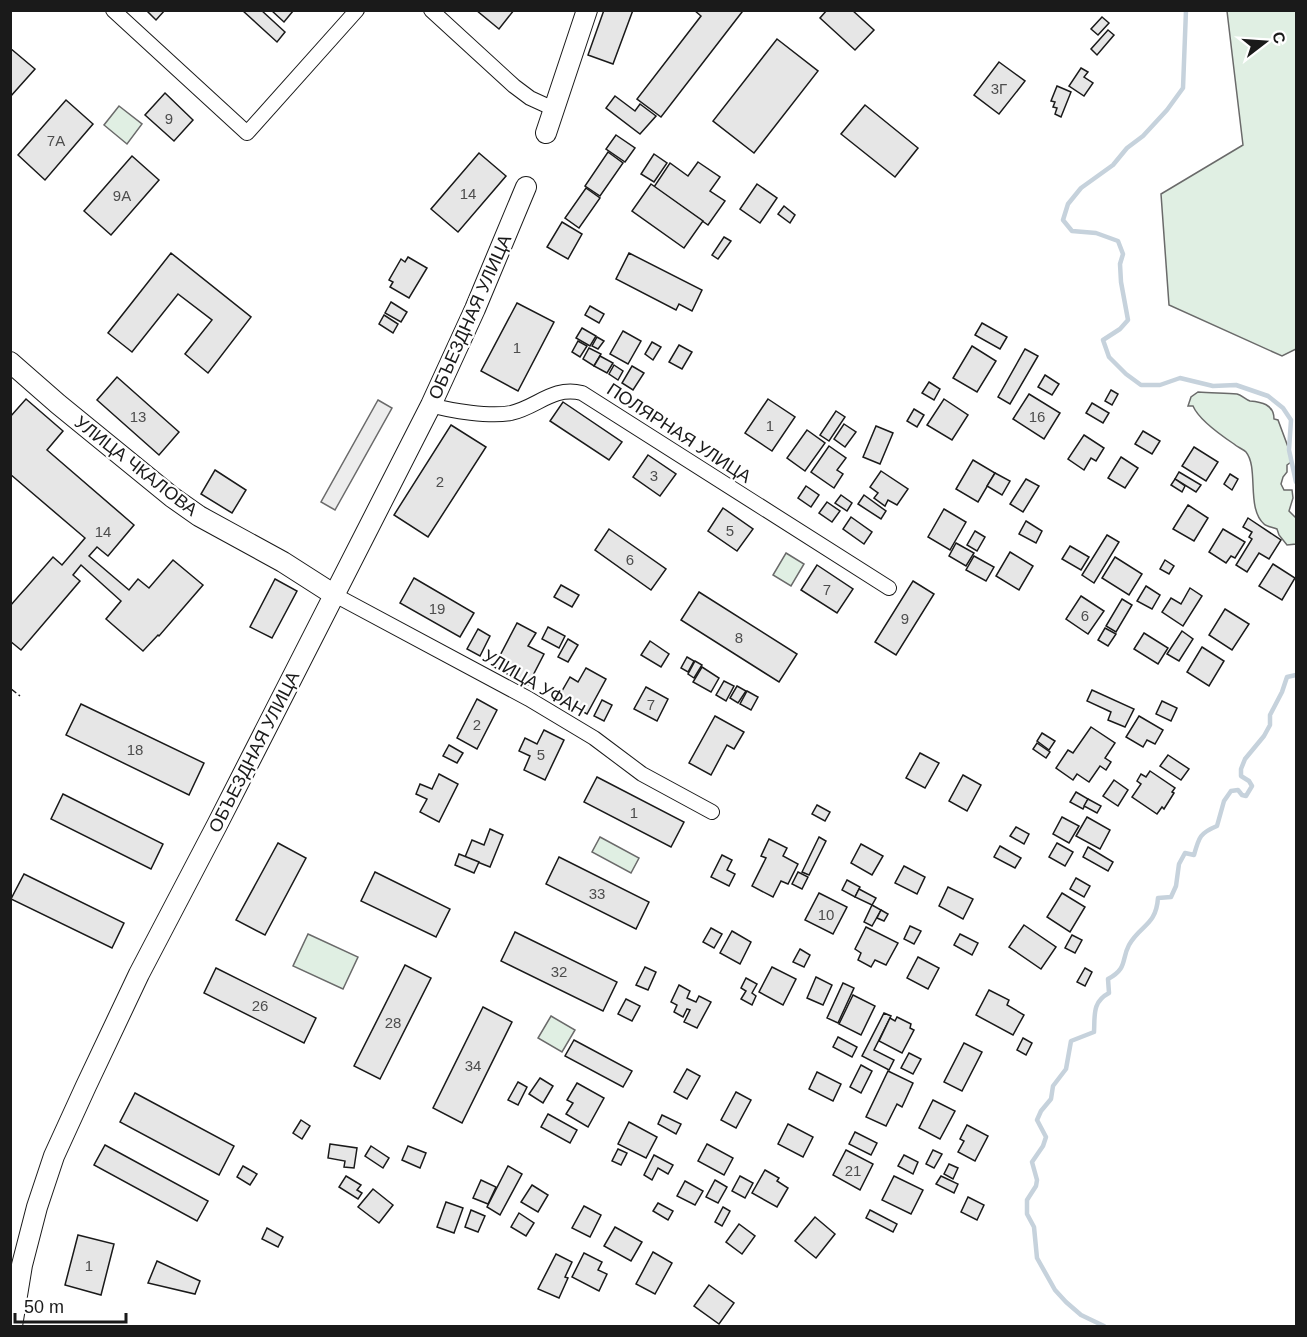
<svg xmlns="http://www.w3.org/2000/svg" width="1307" height="1337" font-family="Arial,sans-serif">
  <rect width="100%" height="100%" fill="#fff"/>
  <g fill="#e0efe3" stroke="#6a6a6a" stroke-width="1.5">
    <polygon points="1227,11 1296,11 1296,349 1282,356 1169,305 1161,194 1243,145"/>
    <polygon points="119,106 142,124 127,144 104,125"/>
    <path d="M1198 392C1211 393 1225 393 1237 394 1242 395 1246 400 1250 401 1261 402 1274 404 1274 419L1278 420 1291 455V462L1287 465V472L1283 477 1281 484 1284 490H1292L1293 498 1289 511 1296 518V544L1287 545 1279 535 1277 529C1273 527 1267 527 1264 524 1246 508 1259 468 1246 452 1243 449 1237 447 1234 444 1222 436 1199 420 1193 406H1188L1191 397Z"/>
    <polygon points="786,553 804,564 791,586 773,575"/>
    <polygon points="600,837 639,858 631,873 592,852"/>
    <polygon points="308,934 358,957 343,989 293,966"/>
    <polygon points="551,1016 575,1030 562,1052 538,1038"/>
  </g>
  <polygon fill="#ededed" stroke="#6a6a6a" stroke-width="1.5" points="378,400 392,408 335,510 321,502"/>
  <g fill="none" stroke-linecap="round" stroke-linejoin="round">
    <g stroke="#c6d2dc" stroke-width="4.5">
      <polyline points="1186,10 1183,88 1167,110 1143,136 1127,148 1113,165 1081,188 1068,204 1063,220 1072,231 1096,233 1118,241 1123,254 1120,264 1121,282 1128,320 1120,329 1103,340 1109,357 1126,374 1141,385 1160,385 1180,378 1213,386 1236,385 1268,396 1283,408 1291,420 1289,450 1296,482"/>
      <path d="M1104 1326 1081 1315 1066 1302 1055 1290 1037 1258 1034 1227 1027 1214V1200L1036 1186 1037 1180 1032 1162 1043 1146 1046 1137 1037 1120 1041 1111 1051 1099 1053 1086 1066 1069 1071 1041 1094 1032C1095 1015 1092 1002 1109 993L1108 979C1128 968 1121 960 1129 945 1140 925 1156 926 1158 898L1171 897 1176 886 1179 864 1185 853 1194 855C1199 837 1200 833 1217 826L1224 801 1231 791 1238 790 1242 795 1246 796 1252 786 1249 781 1241 776V769L1245 759 1264 736 1270 725V715L1282 692 1287 677 1296 675"/>
    </g>
  </g>
  <g fill="#e6e6e6" stroke="#1a1a1a" stroke-width="1.5">
    <polygon points="146,10 165,10 156,20"/>
    <polygon points="242,10 261,10 285,32 277,42"/>
    <polygon points="271,10 292,10 293,11 284,22"/>
    <polygon points="476,10 514,10 499,29"/>
    <polygon points="604,10 633,10 613,64 588,55"/>
    <polygon points="694,10 740,10 742,12 661,117 637,99 701,16"/>
    <polygon points="827,10 852,10 874,30 855,50 820,18"/>
    <polygon points="1102,17 1109,23 1098,35 1091,29"/>
    <polygon points="1108,30 1114,35 1097,55 1091,49"/>
    <polygon points="777,39 818,71 754,153 713,121"/>
    <polygon points="10,48 35,69 10,97"/>
    <polygon points="999,62 1025,81 999,114 974,95"/>
    <polygon points="1081,68 1088,72 1084,77 1093,83 1084,96 1069,86"/>
    <polygon points="1057,86 1071,92 1061,117 1055,114 1057,108 1053,107 1055,102 1051,101"/>
    <polygon points="165,93 193,120 174,141 145,115"/>
    <polygon points="615,96 635,111 640,104 656,116 640,134 606,108"/>
    <polygon points="66,100 93,124 45,180 18,155"/>
    <polygon points="865,105 918,148 895,177 841,134"/>
    <polygon points="616,135 635,148 625,162 606,149"/>
    <polygon points="608,152 623,163 600,196 585,186"/>
    <polygon points="479,153 506,176 458,232 431,209"/>
    <polygon points="654,154 667,163 654,182 641,174"/>
    <polygon points="132,156 159,180 111,235 84,211"/>
    <polygon points="698,162 720,177 710,191 725,201 708,225 654,187 670,163 688,176"/>
    <polygon points="651,184 703,221 684,248 632,211"/>
    <polygon points="757,184 777,198 760,223 740,209"/>
    <polygon points="586,188 600,198 579,228 565,218"/>
    <polygon points="784,206 795,215 790,223 778,214"/>
    <polygon points="562,222 582,234 568,259 547,247"/>
    <polygon points="724,237 731,241 718,259 712,255"/>
    <polygon points="171,253 251,317 208,373 185,354 212,320 178,294 132,352 108,333"/>
    <polygon points="629,253 702,290 692,311 679,304 676,310 616,279"/>
    <polygon points="408,257 427,268 409,298 390,287 393,282 389,280 401,259 405,262"/>
    <polygon points="391,302 407,312 401,322 385,313"/>
    <polygon points="517,303 554,322 518,391 481,371"/>
    <polygon points="590,306 604,314 599,323 585,315"/>
    <polygon points="384,315 398,324 393,333 379,324"/>
    <polygon points="982,323 1007,337 1000,349 975,335"/>
    <polygon points="582,328 596,336 590,346 576,338"/>
    <polygon points="623,331 641,341 628,364 610,354"/>
    <polygon points="597,337 604,341 598,349 592,346"/>
    <polygon points="578,341 587,346 580,357 572,352"/>
    <polygon points="652,342 661,347 653,360 645,354"/>
    <polygon points="679,345 692,352 682,369 669,362"/>
    <polygon points="972,346 996,361 977,392 953,378"/>
    <polygon points="589,348 601,354 594,366 583,359"/>
    <polygon points="1025,349 1038,356 1010,404 998,397"/>
    <polygon points="600,356 613,363 607,373 594,366"/>
    <polygon points="614,365 623,371 618,380 609,374"/>
    <polygon points="632,366 644,373 633,390 622,383"/>
    <polygon points="1045,375 1059,384 1052,395 1038,387"/>
    <polygon points="117,377 179,432 159,455 97,400"/>
    <polygon points="929,382 940,389 934,400 922,393"/>
    <polygon points="1111,390 1118,394 1112,405 1105,401"/>
    <polygon points="1029,394 1060,413 1044,439 1013,419"/>
    <polygon points="26,399 63,431 47,450 134,525 108,556 97,547 89,556 129,590 138,579 149,588 173,560 203,585 159,636 158,635 143,651 106,619 121,601 81,565 73,575 80,581 21,650 10,641 10,606 53,557 62,565 85,538 10,474 10,417"/>
    <polygon points="768,399 795,417 772,451 745,433"/>
    <polygon points="944,399 968,415 952,440 927,425"/>
    <polygon points="563,402 622,442 609,460 550,421"/>
    <polygon points="1092,403 1109,413 1103,423 1086,413"/>
    <polygon points="914,409 924,415 917,427 907,421"/>
    <polygon points="836,411 845,417 829,441 820,435"/>
    <polygon points="844,424 856,432 845,447 834,439"/>
    <polygon points="451,425 486,447 428,537 394,515"/>
    <polygon points="876,426 893,433 880,464 863,457"/>
    <polygon points="807,430 825,443 805,471 787,458"/>
    <polygon points="1143,431 1160,441 1152,454 1135,444"/>
    <polygon points="1084,435 1104,448 1096,461 1091,458 1084,470 1068,459"/>
    <polygon points="829,446 846,458 837,470 843,474 834,488 811,472"/>
    <polygon points="1194,447 1218,462 1206,481 1182,466"/>
    <polygon points="648,455 676,474 660,496 633,477"/>
    <polygon points="1121,457 1138,468 1125,488 1108,478"/>
    <polygon points="973,460 995,473 978,502 956,489"/>
    <polygon points="215,470 246,490 232,513 201,494"/>
    <polygon points="881,471 908,489 897,505 888,500 885,506 874,498 878,493 870,487"/>
    <polygon points="1179,472 1201,485 1196,492 1175,479"/>
    <polygon points="995,473 1010,481 1002,495 987,486"/>
    <polygon points="1230,474 1238,479 1232,490 1224,484"/>
    <polygon points="1026,479 1039,486 1023,512 1010,504"/>
    <polygon points="1175,479 1185,486 1182,492 1171,485"/>
    <polygon points="806,486 819,495 811,507 798,498"/>
    <polygon points="841,495 852,503 847,511 835,503"/>
    <polygon points="864,495 886,511 881,519 858,504"/>
    <polygon points="827,502 840,511 832,522 819,513"/>
    <polygon points="1188,505 1208,518 1194,541 1173,529"/>
    <polygon points="723,508 753,529 737,551 708,531"/>
    <polygon points="944,509 966,522 950,550 928,537"/>
    <polygon points="851,517 872,532 864,544 843,529"/>
    <polygon points="1248,518 1281,540 1269,559 1259,553 1247,572 1236,565 1252,539 1249,537 1252,532 1243,527"/>
    <polygon points="1026,521 1042,531 1036,543 1019,534"/>
    <polygon points="609,529 666,569 651,590 595,550"/>
    <polygon points="1223,529 1245,542 1235,558 1231,556 1226,563 1209,552"/>
    <polygon points="975,531 985,537 977,551 967,545"/>
    <polygon points="1107,535 1119,542 1094,583 1082,575"/>
    <polygon points="956,543 974,553 966,566 949,556"/>
    <polygon points="1070,546 1089,557 1081,570 1062,559"/>
    <polygon points="1010,552 1033,566 1019,590 996,576"/>
    <polygon points="974,556 994,567 986,581 966,570"/>
    <polygon points="1115,557 1142,574 1129,595 1102,578"/>
    <polygon points="1165,560 1174,566 1169,574 1160,569"/>
    <polygon points="1273,564 1295,578 1282,600 1259,586"/>
    <polygon points="817,565 853,589 837,613 801,590"/>
    <polygon points="414,578 474,613 460,637 400,603"/>
    <polygon points="275,579 297,591 272,638 250,627"/>
    <polygon points="913,581 934,594 896,655 875,642"/>
    <polygon points="561,585 579,595 572,607 554,597"/>
    <polygon points="1146,586 1160,595 1152,609 1137,601"/>
    <polygon points="1190,588 1202,596 1183,626 1162,612 1171,598 1181,604"/>
    <polygon points="699,592 797,654 779,682 681,620"/>
    <polygon points="1081,596 1104,611 1088,634 1066,619"/>
    <polygon points="1122,599 1132,605 1116,632 1106,626"/>
    <polygon points="1225,609 1249,624 1232,650 1209,635"/>
    <polygon points="517,623 536,633 528,646 544,654 528,685 494,667"/>
    <polygon points="548,627 565,636 559,648 542,639"/>
    <polygon points="1105,628 1116,634 1108,646 1098,640"/>
    <polygon points="478,629 490,636 480,656 467,649"/>
    <polygon points="1182,631 1193,639 1179,661 1167,654"/>
    <polygon points="1144,633 1168,648 1158,664 1134,649"/>
    <polygon points="568,639 578,645 568,662 558,657"/>
    <polygon points="650,641 669,654 661,667 641,655"/>
    <polygon points="1202,647 1224,661 1209,686 1187,672"/>
    <polygon points="687,657 694,661 688,672 681,668"/>
    <polygon points="695,661 702,665 694,678 688,674"/>
    <polygon points="702,667 719,678 711,692 693,682"/>
    <polygon points="586,668 606,679 587,714 558,698 570,677 578,682"/>
    <polygon points="724,681 734,686 726,701 716,695"/>
    <polygon points="737,686 746,691 738,703 730,698"/>
    <polygon points="646,687 668,699 657,721 634,709"/>
    <polygon points="1092,690 1134,709 1125,727 1108,720 1111,712 1087,701"/>
    <polygon points="747,691 758,697 751,710 740,704"/>
    <polygon points="477,699 497,710 477,749 457,738"/>
    <polygon points="602,700 612,705 604,721 594,716"/>
    <polygon points="1162,701 1177,708 1171,721 1156,714"/>
    <polygon points="81,704 204,763 189,795 66,735"/>
    <polygon points="715,716 744,732 734,749 727,745 711,775 689,763"/>
    <polygon points="1139,716 1163,730 1155,744 1147,740 1143,747 1126,737"/>
    <polygon points="1091,727 1115,743 1105,758 1111,762 1106,770 1100,766 1089,782 1077,774 1073,780 1056,768 1068,750 1073,753"/>
    <polygon points="544,730 564,740 545,780 524,770 530,756 519,751 525,738 537,744"/>
    <polygon points="1042,733 1055,741 1049,750 1037,741"/>
    <polygon points="1037,743 1050,752 1046,758 1033,749"/>
    <polygon points="449,745 463,753 457,763 443,756"/>
    <polygon points="920,753 939,763 925,788 906,778"/>
    <polygon points="1168,755 1189,769 1181,780 1160,766"/>
    <polygon points="1150,771 1175,788 1172,792 1174,793 1164,809 1162,807 1157,814 1132,797 1141,784 1137,781 1141,774 1146,777"/>
    <polygon points="439,774 458,784 439,822 420,812 427,799 416,794 420,784 432,789"/>
    <polygon points="963,775 981,785 967,811 949,801"/>
    <polygon points="597,777 684,822 671,847 584,802"/>
    <polygon points="1114,780 1128,790 1118,806 1103,796"/>
    <polygon points="1076,792 1088,799 1083,809 1070,802"/>
    <polygon points="63,794 163,844 151,869 51,819"/>
    <polygon points="1088,799 1101,806 1097,813 1084,806"/>
    <polygon points="817,805 830,812 825,821 812,814"/>
    <polygon points="1062,817 1079,826 1069,843 1053,834"/>
    <polygon points="1087,817 1110,830 1100,849 1076,836"/>
    <polygon points="1016,827 1029,834 1024,844 1010,836"/>
    <polygon points="490,829 503,835 490,867 465,857 472,840 484,845"/>
    <polygon points="819,837 826,841 809,875 802,872"/>
    <polygon points="769,839 787,848 783,856 798,864 788,884 781,881 773,897 752,886 766,858 761,856"/>
    <polygon points="278,843 306,858 265,935 236,920"/>
    <polygon points="1057,843 1073,852 1065,866 1049,857"/>
    <polygon points="861,844 883,856 872,875 851,863"/>
    <polygon points="1000,846 1021,858 1015,868 994,857"/>
    <polygon points="1088,847 1113,862 1108,871 1083,857"/>
    <polygon points="459,854 479,862 474,873 455,865"/>
    <polygon points="722,855 732,860 727,870 735,874 729,886 711,877"/>
    <polygon points="559,857 649,902 636,929 546,884"/>
    <polygon points="904,866 925,877 917,894 895,883"/>
    <polygon points="375,872 450,909 436,937 361,901"/>
    <polygon points="798,872 808,877 802,889 792,884"/>
    <polygon points="24,874 124,923 112,948 11,899"/>
    <polygon points="1076,878 1090,886 1084,897 1070,889"/>
    <polygon points="847,880 860,887 855,897 842,890"/>
    <polygon points="948,887 973,899 963,919 939,906"/>
    <polygon points="859,889 876,898 872,905 855,897"/>
    <polygon points="819,893 847,907 833,934 805,920"/>
    <polygon points="1062,893 1085,907 1070,932 1047,917"/>
    <polygon points="872,905 881,910 872,926 864,922"/>
    <polygon points="881,910 888,914 884,921 877,918"/>
    <polygon points="1024,925 1056,947 1041,969 1009,947"/>
    <polygon points="910,926 921,931 914,944 904,939"/>
    <polygon points="866,927 898,943 886,965 875,960 871,967 858,960 861,953 855,949"/>
    <polygon points="711,928 722,934 714,948 703,942"/>
    <polygon points="732,931 751,942 740,964 720,953"/>
    <polygon points="515,932 617,982 603,1011 501,961"/>
    <polygon points="960,934 978,943 972,955 954,945"/>
    <polygon points="1072,935 1082,940 1075,953 1065,948"/>
    <polygon points="800,949 810,955 804,967 793,962"/>
    <polygon points="918,957 939,968 928,989 907,978"/>
    <polygon points="405,965 431,978 380,1079 354,1066"/>
    <polygon points="645,967 656,972 648,990 636,985"/>
    <polygon points="772,967 796,979 783,1005 759,992"/>
    <polygon points="216,968 316,1018 304,1043 204,993"/>
    <polygon points="1085,968 1092,972 1085,986 1077,982"/>
    <polygon points="816,977 832,985 823,1005 807,998"/>
    <polygon points="746,978 757,984 752,993 756,996 752,1005 741,999 746,991 741,988"/>
    <polygon points="843,983 854,988 838,1023 827,1018"/>
    <polygon points="679,985 690,991 687,998 696,1002 699,996 711,1002 697,1028 684,1022 690,1010 687,1009 683,1017 674,1012 677,1005 671,1002"/>
    <polygon points="989,990 1009,1000 1007,1005 1024,1015 1013,1035 976,1015"/>
    <polygon points="853,995 875,1006 861,1035 839,1024"/>
    <polygon points="626,999 640,1006 632,1021 618,1014"/>
    <polygon points="483,1007 512,1022 462,1123 433,1108"/>
    <polygon points="884,1013 891,1016 874,1050 894,1060 889,1070 862,1056"/>
    <polygon points="897,1017 911,1024 910,1028 914,1030 902,1053 879,1041 890,1018 895,1021"/>
    <polygon points="838,1037 857,1047 852,1057 833,1047"/>
    <polygon points="1023,1038 1032,1043 1026,1055 1017,1050"/>
    <polygon points="574,1040 632,1071 623,1087 565,1056"/>
    <polygon points="964,1043 982,1052 962,1091 944,1082"/>
    <polygon points="909,1053 921,1059 913,1074 901,1068"/>
    <polygon points="861,1065 872,1071 861,1093 850,1087"/>
    <polygon points="687,1069 700,1076 687,1099 674,1092"/>
    <polygon points="888,1071 913,1083 902,1107 897,1104 886,1126 866,1117"/>
    <polygon points="817,1072 841,1084 833,1101 809,1089"/>
    <polygon points="540,1078 553,1086 543,1103 529,1094"/>
    <polygon points="518,1082 527,1087 518,1105 508,1100"/>
    <polygon points="577,1083 604,1098 588,1127 566,1114 573,1103 567,1100"/>
    <polygon points="736,1092 751,1100 736,1128 721,1120"/>
    <polygon points="135,1093 234,1146 219,1175 120,1122"/>
    <polygon points="933,1100 955,1111 940,1139 919,1128"/>
    <polygon points="548,1114 577,1130 570,1143 541,1127"/>
    <polygon points="662,1115 681,1124 676,1134 658,1124"/>
    <polygon points="301,1120 310,1126 302,1139 293,1133"/>
    <polygon points="629,1122 657,1137 646,1158 618,1144"/>
    <polygon points="788,1124 813,1137 803,1157 778,1144"/>
    <polygon points="967,1125 988,1136 975,1161 958,1152 964,1141 960,1139"/>
    <polygon points="855,1132 877,1143 871,1155 849,1144"/>
    <polygon points="330,1144 357,1148 354,1168 344,1167 345,1161 328,1158"/>
    <polygon points="707,1144 733,1158 724,1175 698,1161"/>
    <polygon points="105,1145 208,1201 197,1221 94,1165"/>
    <polygon points="371,1146 389,1158 383,1168 365,1156"/>
    <polygon points="408,1146 426,1153 420,1168 402,1160"/>
    <polygon points="618,1149 627,1153 621,1165 612,1161"/>
    <polygon points="846,1150 873,1164 860,1190 833,1175"/>
    <polygon points="933,1150 942,1154 934,1168 926,1164"/>
    <polygon points="654,1155 673,1165 668,1174 658,1168 652,1180 644,1175"/>
    <polygon points="904,1155 918,1162 913,1174 898,1166"/>
    <polygon points="949,1164 958,1168 953,1179 944,1174"/>
    <polygon points="243,1166 257,1174 250,1185 237,1177"/>
    <polygon points="508,1166 522,1174 500,1215 487,1207"/>
    <polygon points="765,1170 779,1178 777,1181 788,1188 777,1207 752,1193"/>
    <polygon points="346,1176 361,1185 357,1190 362,1193 358,1199 339,1187"/>
    <polygon points="740,1176 753,1183 745,1198 732,1191"/>
    <polygon points="894,1176 923,1190 911,1214 882,1200"/>
    <polygon points="941,1176 958,1184 954,1193 936,1184"/>
    <polygon points="481,1180 496,1187 488,1204 473,1198"/>
    <polygon points="715,1180 727,1187 718,1203 706,1197"/>
    <polygon points="685,1181 703,1191 695,1205 677,1196"/>
    <polygon points="532,1185 548,1195 538,1212 521,1202"/>
    <polygon points="373,1189 393,1205 379,1223 358,1207"/>
    <polygon points="968,1197 984,1205 977,1220 961,1212"/>
    <polygon points="446,1202 463,1208 454,1233 437,1227"/>
    <polygon points="658,1203 673,1211 668,1220 653,1211"/>
    <polygon points="584,1206 601,1215 590,1237 572,1228"/>
    <polygon points="723,1207 730,1211 722,1226 715,1222"/>
    <polygon points="471,1210 485,1216 478,1232 465,1227"/>
    <polygon points="870,1210 897,1224 893,1232 866,1218"/>
    <polygon points="519,1213 534,1223 526,1236 511,1227"/>
    <polygon points="815,1217 835,1234 816,1258 795,1241"/>
    <polygon points="739,1224 755,1236 742,1254 726,1242"/>
    <polygon points="615,1227 642,1242 631,1261 604,1246"/>
    <polygon points="267,1228 283,1237 278,1247 262,1239"/>
    <polygon points="78,1235 114,1244 101,1295 65,1285"/>
    <polygon points="653,1252 672,1263 655,1294 636,1284"/>
    <polygon points="584,1253 602,1262 598,1270 607,1274 599,1291 572,1277"/>
    <polygon points="556,1254 572,1262 565,1277 568,1278 559,1298 538,1289"/>
    <polygon points="157,1261 200,1281 195,1294 148,1283"/>
    <polygon points="709,1285 734,1303 719,1324 694,1306"/>
  </g>
  <g fill="none" stroke-linecap="round" stroke-linejoin="round">
    <defs>
      <g id="street">
        <polyline points="113,10 247,133 357,10"/>
        <polyline points="431,10 514,86 530,98 554,109"/>
        <path d="M431 405C451 411 490 417 511 413 538 407 552 386 582 393L889 588"/>
        <polyline points="333,594 529,699 594,738 642,774 712,812"/>
      </g>
      <g id="secondary">
        <polyline points="546,133 587,10"/>
        <polyline points="10,362 58,404 172,497 199,516 283,562 333,594"/>
        <polyline points="12,1326 22,1265 37,1207 54,1156 86,1086 139,974 217,825 431,405 475,309 526,187"/>
      </g>
    </defs>
    <use href="#street" stroke="#1a1a1a" stroke-width="16"/>
    <use href="#secondary" stroke="#1a1a1a" stroke-width="22"/>
    <use href="#street" stroke="#fff" stroke-width="14"/>
    <use href="#secondary" stroke="#fff" stroke-width="20"/>
    <polyline stroke="#1a1a1a" stroke-width="1.5" stroke-dasharray="8 3" stroke-linecap="butt" points="10,688 20,696"/>
  </g>
  <g text-anchor="middle" dominant-baseline="central" stroke-width="4.5" stroke-linejoin="round" paint-order="stroke">
    <g font-size="15" fill="#4d4d4d">
      <text x="999" y="88">3Г</text>
      <text x="169" y="118">9</text>
      <text x="56" y="140">7А</text>
      <text x="468" y="193">14</text>
      <text x="122" y="195">9А</text>
      <text x="517" y="347">1</text>
      <text x="138" y="416">13</text>
      <text x="1037" y="416">16</text>
      <text x="770" y="425">1</text>
      <text x="654" y="475">3</text>
      <text x="440" y="481">2</text>
      <text x="730" y="530">5</text>
      <text x="103" y="531">14</text>
      <text x="630" y="559">6</text>
      <text x="827" y="589">7</text>
      <text x="437" y="608">19</text>
      <text x="1085" y="615">6</text>
      <text x="905" y="618">9</text>
      <text x="739" y="637">8</text>
      <text x="651" y="704">7</text>
      <text x="477" y="724">2</text>
      <text x="135" y="749">18</text>
      <text x="541" y="754">5</text>
      <text x="634" y="812">1</text>
      <text x="597" y="893">33</text>
      <text x="826" y="914">10</text>
      <text x="559" y="971">32</text>
      <text x="260" y="1005">26</text>
      <text x="393" y="1022">28</text>
      <text x="473" y="1065">34</text>
      <text x="853" y="1170">21</text>
      <text x="89" y="1265">1</text>
    </g>
    <g font-size="18" fill="#1a1a1a" stroke="#fff">
      <text transform="translate(470 317) rotate(-66)">ОБЪЕЗДНАЯ УЛИЦА</text>
      <text transform="translate(679 433) rotate(33)">ПОЛЯРНАЯ УЛИЦА</text>
      <text transform="translate(136 466) rotate(38)">УЛИЦА ЧКАЛОВА</text>
      <text transform="translate(534 683) rotate(30)">УЛИЦА УФАН</text>
      <text transform="translate(254 752) rotate(-63)">ОБЪЕЗДНАЯ УЛИЦА</text>
    </g>
  </g>
  <rect width="1307" height="1337" fill="none" stroke="#1a1a1a" stroke-width="24"/>
  <g transform="translate(1265 42) rotate(73)" stroke="#ffffff" stroke-width="4.5" paint-order="stroke">
  <path d="M0-4.5L10 22L0 15L-10 22Z" fill="#1a1a1a"/>
  <text y="-9" font-size="16" font-weight="bold" text-anchor="middle" fill="#1a1a1a">С</text>
  </g>
  <path d="M15 1313v9h111v-9" fill="none" stroke="#1a1a1a" stroke-width="3"/>
  <text x="24" y="1313" font-size="18" fill="#1a1a1a" stroke="#ffffff" stroke-width="4.5" paint-order="stroke">50 m</text>
</svg>
